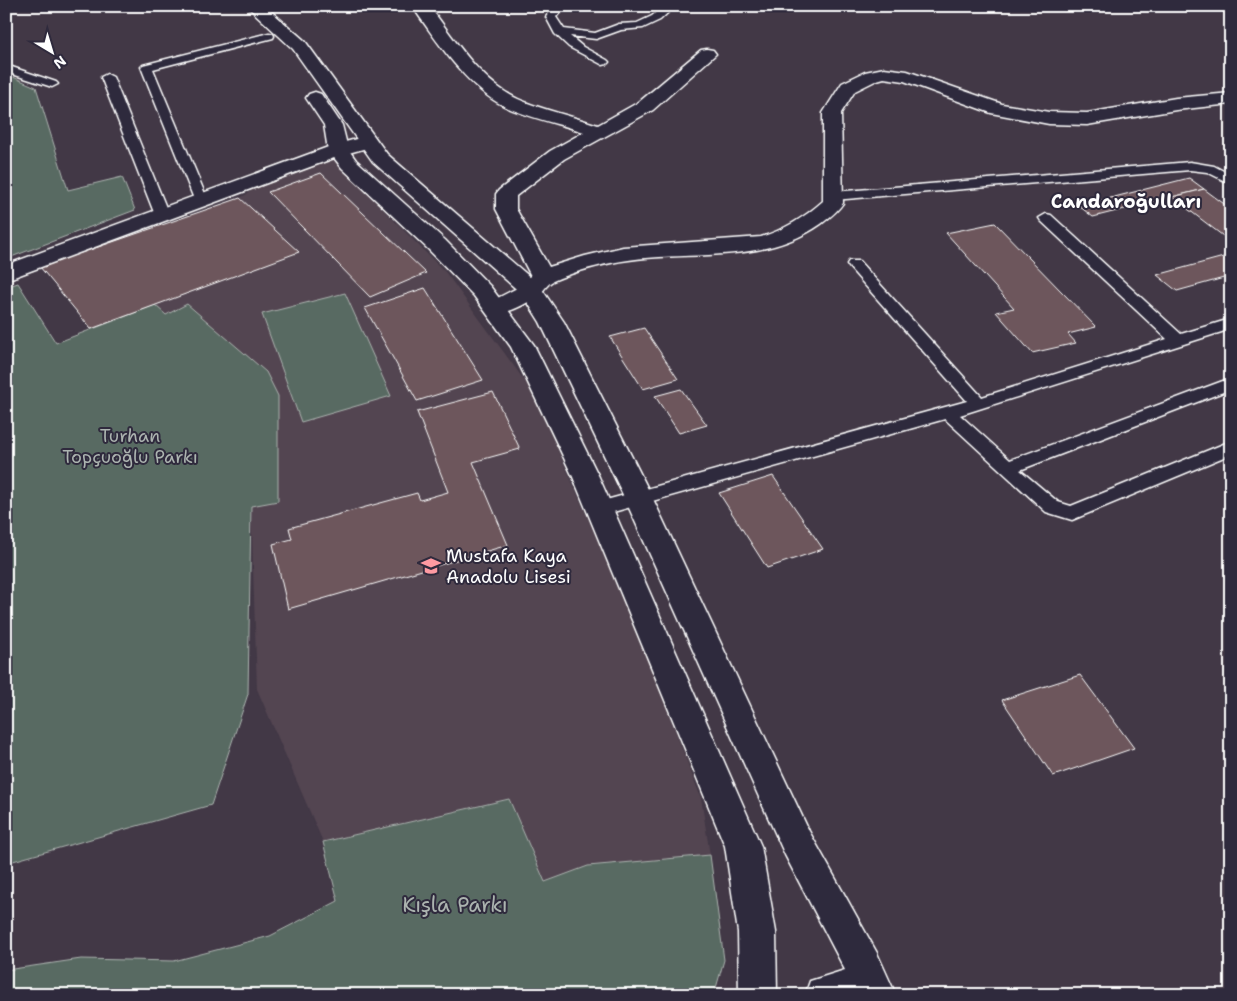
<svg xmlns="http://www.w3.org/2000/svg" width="1237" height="1001" font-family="'Shantell Sans',sans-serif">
  <rect width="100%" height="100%" fill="#423846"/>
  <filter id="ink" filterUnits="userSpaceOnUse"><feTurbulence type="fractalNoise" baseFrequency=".02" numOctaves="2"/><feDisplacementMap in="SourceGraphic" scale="10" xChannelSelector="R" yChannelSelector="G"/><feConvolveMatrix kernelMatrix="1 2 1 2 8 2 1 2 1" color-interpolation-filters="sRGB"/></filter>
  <g filter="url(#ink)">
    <polygon fill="#534551" points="331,157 446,273 532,391 635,625 701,798 710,855 588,866 545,882 508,799 323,842 257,689 251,506 166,315 155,306 91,329 40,267 240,198 247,194 256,185"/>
    <g fill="#596a62" stroke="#acb4b0">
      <polygon points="6,74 36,87 68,190 122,177 135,210 6,259"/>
      <polygon points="18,283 56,343 155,305 166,315 187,304 266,372 278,396 278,501 251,506 248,694 211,805 6,863 6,287"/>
      <polygon points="345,293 391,396 301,422 262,314"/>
      <polygon points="509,799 545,882 588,866 710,855 724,960 714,995 6,995 6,970 81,959 174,961 270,936 338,901 323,842"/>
    </g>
    <g fill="#6d575c" stroke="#fff">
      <polygon points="321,173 426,273 370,297 268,192"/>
      <polygon points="1189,178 1204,189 1093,217 1079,206"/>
      <polygon points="1204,189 1231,209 1231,242 1172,197"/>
      <polygon points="240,198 299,252 91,329 40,267"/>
      <polygon points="995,223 1096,327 1068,334 1076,343 1032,353 996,312 1014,308 946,233"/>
      <polygon points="1231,255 1231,276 1177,291 1157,275"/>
      <polygon points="425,288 483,380 417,401 365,308"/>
      <polygon points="644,328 678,379 643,389 610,337"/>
      <polygon points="681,389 707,425 679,433 655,396"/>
      <polygon points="493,392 520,449 473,462 508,545 288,609 273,544 292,539 289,528 417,493 420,500 448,492 417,412"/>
      <polygon points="773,476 823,549 767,568 719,493"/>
      <polygon points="1080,675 1134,748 1053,776 1002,700"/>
    </g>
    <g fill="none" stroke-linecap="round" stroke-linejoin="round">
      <defs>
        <g id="service">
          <polygon points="555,6 566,6 556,17 564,29 595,33 619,24 637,23 652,16 663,6 675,6 660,20 643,28 621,30 596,39 570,36 583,47 607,60 609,62 607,64 603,65 569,47 555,34 546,17"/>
          <polygon points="269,33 273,34 274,36 273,38 153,69 208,201 201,205 196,204 141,67 143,65"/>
          <polygon points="6,65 56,82 58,84 52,87 6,72"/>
          <polygon points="107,74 113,77 169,215 167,218 162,219 155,215 101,77"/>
          <polygon points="1190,162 1214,166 1231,175 1231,184 1207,172 1190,170 834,200 827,196 834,192"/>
          <polygon points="1046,214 1051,215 1181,334 1230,319 1231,329 960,415 1010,460 1231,378 1231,389 1020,470 1058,502 1071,506 1231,441 1231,454 1072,520 1046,512 945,419 599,516 593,514 590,509 593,504 599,502 967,401 849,267 847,264 849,261 859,261 982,397 1167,339 1041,221 1039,218"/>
        </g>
        <path id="minor" d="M412 6H429C455 39 479 81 518 99 543 110 572 116 598 125L639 102 701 50 707 49 713 50 716 54 653 110 564 159 516 196V209L549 267 585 256 623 247 761 237C784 230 805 217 823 201V113L842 83 865 72 884 68 907 71 1002 104 1049 112 1087 113 1176 98 1231 93V104L1176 110 1087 125 1049 124 991 113 904 81 884 78 877 80 855 91 841 113 843 203C838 211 829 218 821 224 759 268 681 248 611 263 592 267 571 273 553 281 547 284 544 290 540 294 528 304 502 317 488 313L484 308 488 303 523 285 531 276 496 209V194L499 190 550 151 584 132C560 124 526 117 504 106 467 88 436 40 412 6Z"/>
        <polygon id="tertiary" points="367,136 374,138 377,142 374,146 345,154 6,280 6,265 331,146"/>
        <g id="secondary">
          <polygon points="247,6 265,6 305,41 387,154 539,285 564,322 653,499 809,831 877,953 896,995 805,995 810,981 845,970 785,855 625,499 540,322 523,295 373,162 293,49"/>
          <polygon points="315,92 321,94 342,125 348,149 356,160 445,240 490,286 534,345 599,477 761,846 776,932 777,995 739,995 738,932 725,846 573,477 511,347 474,296 429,250 342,168 328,150 324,125 306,98 309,94"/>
        </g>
      </defs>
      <use href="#service" stroke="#fff" stroke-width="3"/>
      <use href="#minor" stroke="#fff" stroke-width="3"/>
      <use href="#tertiary" stroke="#fff" stroke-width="3"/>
      <use href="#secondary" stroke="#fff" stroke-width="3"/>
      <use href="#service" fill="#2f2a3d" fill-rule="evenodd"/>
      <use href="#minor" fill="#2f2a3d" fill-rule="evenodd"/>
      <use href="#tertiary" fill="#2f2a3d" fill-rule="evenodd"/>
      <use href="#secondary" fill="#2f2a3d" fill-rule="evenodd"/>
    </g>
  </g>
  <defs>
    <symbol id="school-bare" viewBox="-9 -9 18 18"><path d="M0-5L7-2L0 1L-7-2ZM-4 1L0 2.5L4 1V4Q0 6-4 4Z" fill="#ff9aa2" stroke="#2f2a3d" stroke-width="2.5" paint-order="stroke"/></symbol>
  </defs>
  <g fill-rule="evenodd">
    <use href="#school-bare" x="417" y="552" width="28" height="28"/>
  </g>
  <g text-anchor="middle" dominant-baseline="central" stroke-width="4" stroke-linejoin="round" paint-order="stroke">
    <g font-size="18" fill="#acb4b0" stroke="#2f2a3d">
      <text x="130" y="436">Turhan<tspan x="130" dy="21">Topçuoğlu Parkı</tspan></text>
    </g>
    <g font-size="18" fill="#fff" stroke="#2f2a3d" text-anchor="start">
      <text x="446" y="556">Mustafa Kaya<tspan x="446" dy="21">Anadolu Lisesi</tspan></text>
    </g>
    <g font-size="19" font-weight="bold" fill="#fff" stroke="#2f2a3d">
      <text x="1126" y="201">Candaroğulları</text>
    </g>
    <g font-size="21" fill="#acb4b0" stroke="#2f2a3d">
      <text x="455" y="905">Kışla Parkı</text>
    </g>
  </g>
  <rect width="1237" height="1001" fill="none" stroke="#2f2a3d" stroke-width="25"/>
  <rect x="12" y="12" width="1212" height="976" fill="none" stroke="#fff" stroke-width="2" filter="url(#ink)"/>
  <g transform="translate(52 52) rotate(142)" stroke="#2f2a3d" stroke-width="4" paint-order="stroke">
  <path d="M0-4L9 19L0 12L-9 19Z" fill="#ffffff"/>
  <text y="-8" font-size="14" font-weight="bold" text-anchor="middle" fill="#ffffff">N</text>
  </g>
</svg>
